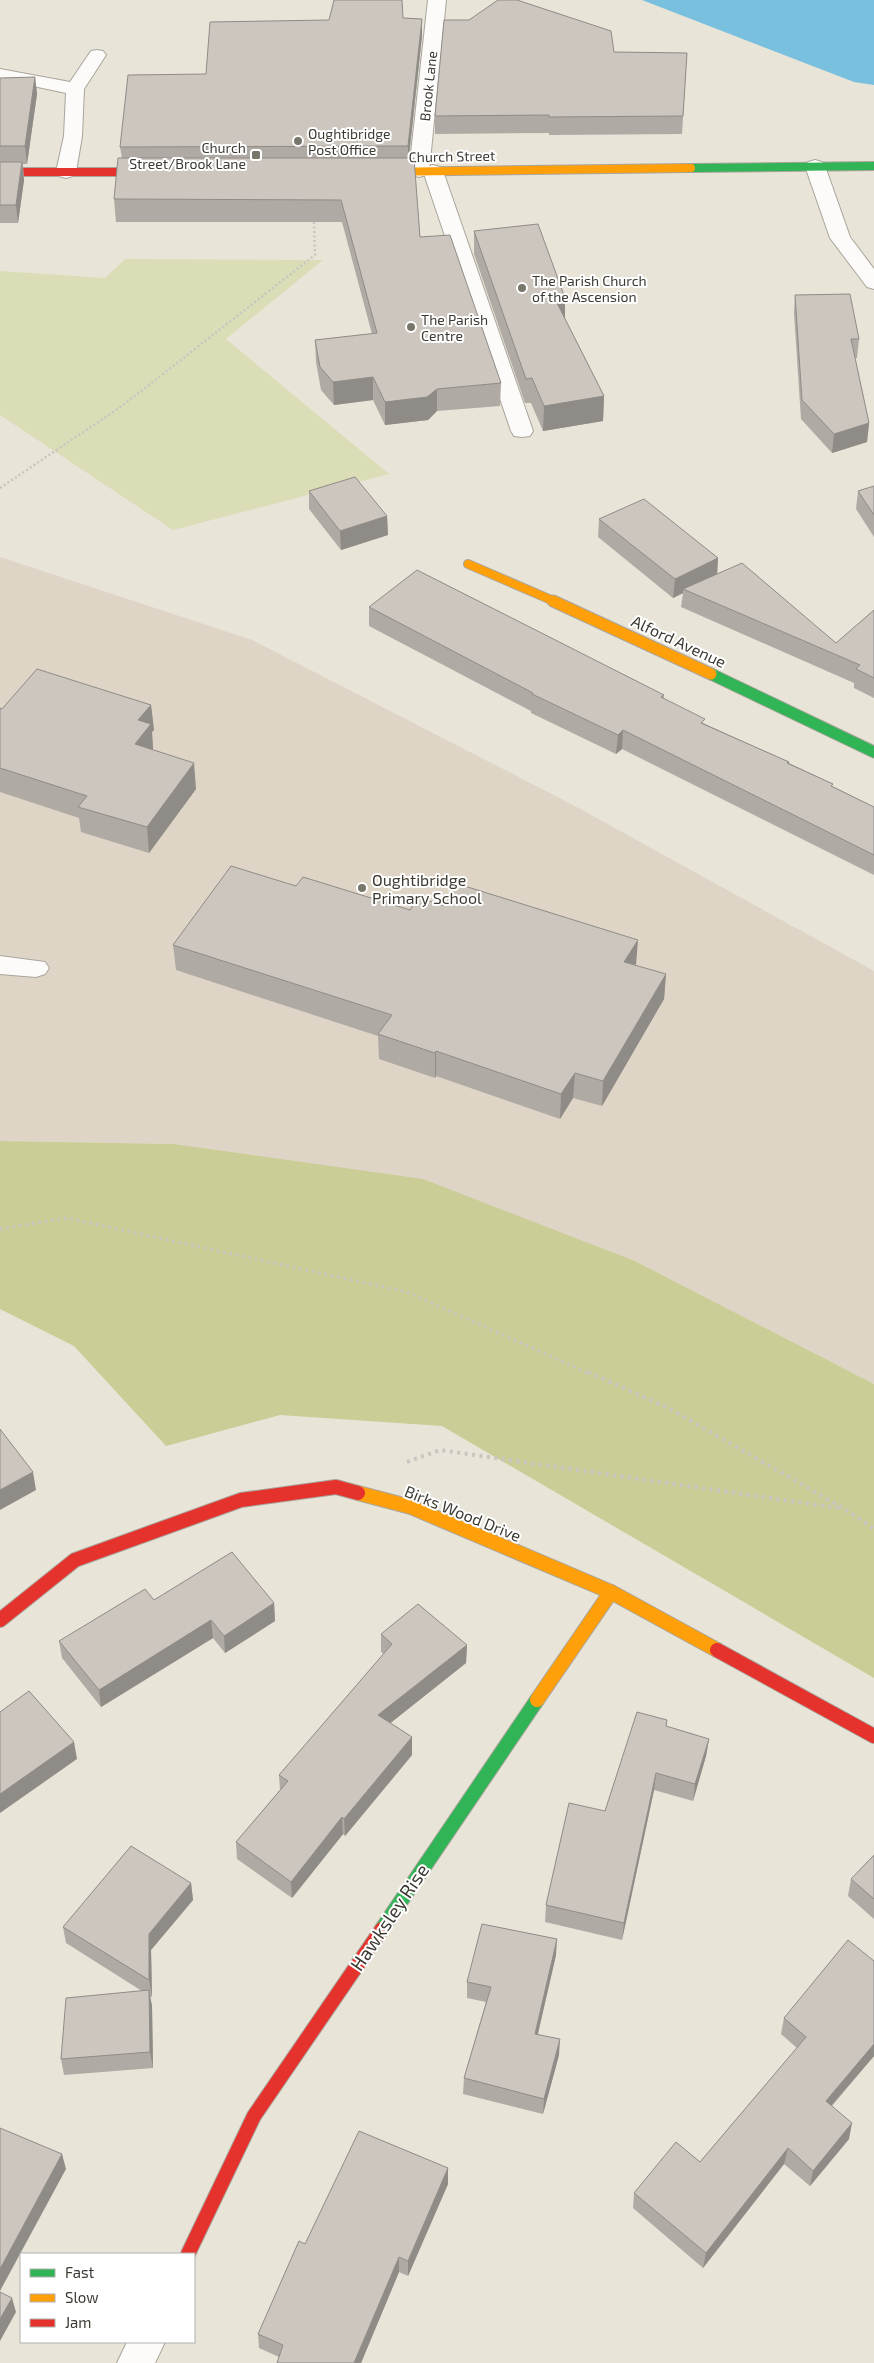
<svg xmlns="http://www.w3.org/2000/svg" width="874" height="2363" font-family="'Exo 2',sans-serif">
  <rect width="100%" height="100%" fill="#e8e4d8"/>
  <polygon fill="#dfd5c6" points="0,557 252,640 573,805 874,971 874,1384 635,1261 173,1144 0,1141"/>
  <polygon fill="#dbddb6" points="125,259 323,260 226,339 389,474 173,530 0,415 0,271 105,278"/>
  <polygon fill="#cacd95" points="0,1141 173,1144 423,1179 635,1261 874,1384 874,1678 442,1426 280,1415 166,1446 74,1346 0,1309"/>
  <polygon fill="#78c0de" points="642,0 874,0 874,85 854,82"/>
  <g fill="none" stroke-linecap="round" stroke-linejoin="round">
    <defs>
      <g id="lane">
        <polygon points="97,50 103,51 106,55 84,89 82,136 76,172 73,176 66,178 59,176 56,172 64,136 66,93 0,79 0,69 70,82 91,51"/>
        <polygon points="433,165 440,167 443,171 533,431 530,436 522,437 514,436 511,431 423,171 426,167"/>
        <polygon points="0,956 45,962 49,968 45,974 36,977 0,974"/>
      </g>
      <g id="street">
        <polygon points="428,0 446,0 429,171 426,175 419,177 412,175 409,171"/>
        <polygon points="815,160 822,162 825,166 850,237 874,269 874,289 867,287 830,238 805,166 808,162"/>
        <polygon points="127,2342 165,2342 155,2363 117,2363"/>
      </g>
      <polyline id="fast-far2" points="691,168 874,166"/>
      <polyline id="fast-far1" points="711,674 874,752"/>
      <polyline id="fast" points="382,1929 537,1700"/>
      <g id="slow-far2">
        <polyline points="378,172 691,168"/>
        <polyline points="468,564 556,602"/>
      </g>
      <polyline id="slow-far1" points="553,601 711,674"/>
      <g id="slow">
        <polyline points="358,1493 411,1507 611,1592 717,1650"/>
        <polyline points="537,1700 611,1592"/>
      </g>
      <polyline id="jam-far1" points="0,172 155,172"/>
      <g id="jam">
        <polyline points="0,1620 75,1560 241,1500 336,1487 358,1493"/>
        <polyline points="717,1650 874,1736"/>
        <polyline points="188,2254 254,2116 382,1929"/>
      </g>
    </defs>
    <use href="#lane" stroke="#a9a59c" stroke-width="2"/>
    <use href="#street" stroke="#a9a59c" stroke-width="2"/>
    <use href="#fast-far2" stroke="#a9a59c" stroke-width="10"/>
    <use href="#fast-far1" stroke="#a9a59c" stroke-width="13"/>
    <use href="#fast" stroke="#a9a59c" stroke-width="16"/>
    <use href="#slow-far2" stroke="#a9a59c" stroke-width="10"/>
    <use href="#slow-far1" stroke="#a9a59c" stroke-width="13"/>
    <use href="#slow" stroke="#a9a59c" stroke-width="16"/>
    <use href="#jam-far1" stroke="#a9a59c" stroke-width="10"/>
    <use href="#jam" stroke="#a9a59c" stroke-width="16"/>
    <polyline stroke="#c7c7c2" stroke-width="2.5" stroke-dasharray="2 2.5" stroke-linecap="butt" points="0,488 122,406 315,255 314,220"/>
    <polyline stroke="#c7c7c2" stroke-width="3" stroke-dasharray="2.5 4" stroke-linecap="butt" points="0,1229 67,1218 407,1292 590,1374"/>
    <g stroke="#c7c7c2" stroke-width="4" stroke-dasharray="3 4.5" stroke-linecap="butt">
      <polyline points="588,1372 670,1409 843,1508 874,1529"/>
      <polyline points="407,1462 440,1450 839,1508"/>
    </g>
    <use href="#lane" fill="#fcfbf9" fill-rule="evenodd"/>
    <use href="#street" fill="#fcfbf9" fill-rule="evenodd"/>
    <use href="#fast-far2" stroke="#30b455" stroke-width="8"/>
    <use href="#fast-far1" stroke="#30b455" stroke-width="11"/>
    <use href="#fast" stroke="#30b455" stroke-width="14"/>
    <use href="#slow-far2" stroke="#ff9f0a" stroke-width="8"/>
    <use href="#slow-far1" stroke="#ff9f0a" stroke-width="11"/>
    <use href="#slow" stroke="#ff9f0a" stroke-width="14"/>
    <use href="#jam-far1" stroke="#e5322d" stroke-width="8"/>
    <use href="#jam" stroke="#e5322d" stroke-width="14"/>
  </g>
  <g fill="#afaaa4">
    <polygon points="403,18 422,19 422,36 409,158 420,237 501,383 500,406 437,411 428,420 385,425 373,400 334,405 321,390 316,362 315,340 372,334 342,222 116,222 114,199 122,158 120,147"/>
    <polygon points="614,52 687,53 682,134 549,135 549,133 435,134 435,116"/>
    <polygon points="35,77 37,94 27,164 23,164 24,180 18,223 0,223 0,78"/>
    <polygon points="474,231 565,298 565,319 604,396 603,421 543,431 531,403 525,403 474,254"/>
    <polygon points="795,295 859,339 857,358 855,358 869,423 867,442 832,453 801,419 794,313"/>
    <polygon points="874,486 874,537 856,509 858,491"/>
    <polygon points="309,491 387,516 388,535 341,550 309,509"/>
    <polygon points="599,519 718,558 717,574 836,643 874,610 874,698 854,688 854,683 681,607 683,593 673,598 598,537"/>
    <polygon points="369,607 664,695 664,699 705,724 789,762 789,763 833,784 832,786 874,807 874,875 622,749 616,754 531,713 531,711 369,626"/>
    <polygon points="151,705 154,730 152,732 153,749 153,750 196,789 149,853 81,832 79,818 0,792 0,708 2,709"/>
    <polygon points="296,886 410,910 666,974 664,999 602,1106 573,1098 560,1119 436,1076 435,1078 379,1059 378,1036 176,970 173,945"/>
    <polygon points="154,1600 274,1603 275,1621 225,1653 213,1638 101,1707 62,1658 59,1641"/>
    <polygon points="381,1634 467,1645 466,1663 390,1723 412,1737 412,1755 345,1836 343,1834 292,1898 237,1859 236,1842 280,1790 279,1775 384,1654 381,1652"/>
    <polygon points="667,1720 666,1727 709,1739 706,1756 693,1801 654,1790 622,1940 545,1922 546,1905 605,1811"/>
    <polygon points="874,1855 874,1919 848,1896 851,1879"/>
    <polygon points="191,1883 193,1900 151,1950 152,1997 150,1996 152,2006 153,2068 64,2075 61,2059 142,1991 66,1943 63,1927"/>
    <polygon points="556,1955 538,2034 559,2055 543,2114 463,2094 464,2078 486,2002 467,1998 467,1982"/>
    <polygon points="874,1961 874,2056 832,2106 849,2139 810,2186 784,2164 703,2268 633,2208 634,2193 700,2162 797,2048 781,2034 784,2018"/>
    <polygon points="448,2168 448,2184 408,2276 399,2272 361,2363 277,2363 279,2357 259,2348 258,2334 305,2244"/>
  </g>
  <g fill="#8f8b86">
    <polygon points="422,19 422,36 408,164 408,146"/>
    <polygon points="35,77 37,94 27,164 25,146"/>
    <polygon points="22,162 24,180 18,223 16,205"/>
    <polygon points="565,298 565,322 555,299"/>
    <polygon points="373,377 373,400 334,405 333,382"/>
    <polygon points="437,389 437,411 428,420 385,425 385,402"/>
    <polygon points="604,396 603,421 543,431 544,406"/>
    <polygon points="869,423 867,442 832,453 834,434"/>
    <polygon points="387,516 388,535 341,550 340,531"/>
    <polygon points="718,558 717,576 683,589 683,593 673,598 675,579"/>
    <polygon points="151,705 154,730 152,732 153,749 138,769 135,744 138,720"/>
    <polygon points="623,730 622,749 616,754 618,735"/>
    <polygon points="194,763 196,789 149,853 147,827"/>
    <polygon points="638,940 636,965 624,962"/>
    <polygon points="666,974 664,999 602,1106 603,1081"/>
    <polygon points="436,1051 436,1076 435,1078 435,1053"/>
    <polygon points="575,1073 573,1098 560,1119 561,1094"/>
    <polygon points="33,1472 36,1490 0,1510 0,1490"/>
    <polygon points="274,1603 275,1621 225,1653 224,1636"/>
    <polygon points="211,1620 213,1638 101,1707 99,1690"/>
    <polygon points="467,1645 466,1663 378,1733 378,1715"/>
    <polygon points="412,1737 412,1755 345,1836 344,1819"/>
    <polygon points="709,1739 706,1756 693,1801 695,1784"/>
    <polygon points="74,1742 77,1759 0,1813 0,1794"/>
    <polygon points="656,1773 654,1790 622,1940 624,1923"/>
    <polygon points="342,1817 343,1834 292,1898 291,1882"/>
    <polygon points="191,1883 193,1900 151,1950 152,1997 149,1980 149,1934"/>
    <polygon points="557,1939 556,1955 534,2050 535,2034"/>
    <polygon points="149,1990 152,2006 153,2068 150,2052"/>
    <polygon points="560,2039 559,2055 543,2114 544,2099"/>
    <polygon points="874,2044 874,2056 822,2116 826,2101"/>
    <polygon points="852,2123 849,2139 810,2186 813,2171"/>
    <polygon points="788,2148 784,2164 703,2268 706,2253"/>
    <polygon points="62,2154 66,2169 0,2291 0,2269"/>
    <polygon points="448,2168 448,2184 408,2276 408,2261"/>
    <polygon points="399,2257 399,2272 361,2363 354,2363"/>
    <polygon points="12,2298 16,2312 0,2341 0,2319"/>
  </g>
  <g fill="#ccc6bf" stroke="#8f8b86">
    <polygon points="334,0 402,0 403,18 422,19 408,146 120,147 128,75 206,74 210,22 329,20"/>
    <polygon points="498,0 517,0 611,31 614,52 687,53 683,116 549,117 549,115 435,116 444,20 469,20"/>
    <polygon points="35,77 25,146 0,146 0,78"/>
    <polygon points="118,158 414,158 420,237 450,235 501,383 437,389 427,397 385,402 373,377 333,382 320,367 315,340 377,333 341,200 114,199"/>
    <polygon points="0,162 22,162 16,205 0,205"/>
    <polygon points="538,224 565,298 555,299 604,396 544,406 532,378 526,379 474,231"/>
    <polygon points="850,294 859,339 851,339 869,423 834,434 802,400 795,295"/>
    <polygon points="355,477 387,516 340,531 309,491"/>
    <polygon points="874,486 874,515 858,491"/>
    <polygon points="644,499 718,558 675,579 599,519"/>
    <polygon points="742,563 836,643 874,610 874,678 856,669 860,665 683,589"/>
    <polygon points="417,570 664,695 661,697 705,719 701,723 789,762 787,763 833,784 831,786 874,807 874,855 623,730 618,735 532,694 533,693 369,607"/>
    <polygon points="37,669 151,705 138,720 151,724 135,744 194,763 147,827 78,807 87,796 0,768 0,708 2,709"/>
    <polygon points="231,866 296,886 303,877 410,910 418,897 444,906 458,884 638,940 624,962 666,974 603,1081 575,1073 561,1094 436,1051 435,1053 378,1034 392,1015 173,945"/>
    <polygon points="0,1429 33,1472 0,1490"/>
    <polygon points="232,1552 274,1603 224,1636 211,1620 99,1690 59,1641 145,1589 154,1600"/>
    <polygon points="418,1604 467,1645 378,1715 412,1737 344,1819 342,1817 291,1882 236,1842 288,1781 279,1775 392,1644 381,1634"/>
    <polygon points="29,1691 74,1742 0,1794 0,1712"/>
    <polygon points="637,1712 667,1720 666,1726 709,1739 695,1784 656,1773 624,1923 546,1905 569,1803 605,1811"/>
    <polygon points="131,1846 191,1883 149,1934 149,1980 63,1927"/>
    <polygon points="874,1855 874,1899 851,1879"/>
    <polygon points="482,1924 557,1939 535,2034 560,2039 544,2099 464,2078 491,1987 467,1982"/>
    <polygon points="848,1940 874,1961 874,2044 826,2101 852,2123 813,2171 788,2148 706,2253 634,2193 676,2142 700,2162 806,2037 784,2018"/>
    <polygon points="149,1990 150,2052 61,2059 66,1998"/>
    <polygon points="0,2128 62,2154 0,2269"/>
    <polygon points="359,2131 448,2168 408,2261 399,2257 354,2363 277,2363 283,2345 258,2334 299,2241 305,2244"/>
    <polygon points="0,2292 12,2298 0,2319"/>
  </g>
  <g fill="#79766c" stroke="#fff" stroke-width="2">
    <circle cx="298" cy="141" r="5"/>
    <rect x="251" y="150" width="10" height="10" rx="2.5"/>
    <circle cx="522" cy="288" r="5"/>
    <circle cx="411" cy="327" r="5"/>
    <circle cx="362" cy="888" r="5"/>
  </g>
  <g text-anchor="middle" dominant-baseline="central" stroke-width="4" stroke-linejoin="round" paint-order="stroke">
    <g font-size="14" fill="#3d3a32" stroke="#fff">
      <text transform="translate(428 86) rotate(-84)">Brook Lane</text>
      <text transform="translate(452 156) rotate(-1)">Church Street</text>
    </g>
    <g font-size="14" fill="#3d3a32" stroke="#fff" text-anchor="start">
      <text x="308" y="133">Oughtibridge<tspan x="308" dy="16">Post Office</tspan></text>
      <text x="246" y="147" text-anchor="end">Church<tspan x="246" dy="16">Street/Brook Lane</tspan></text>
      <text x="532" y="280">The Parish Church<tspan x="532" dy="16">of the Ascension</tspan></text>
      <text x="421" y="319">The Parish<tspan x="421" dy="16">Centre</tspan></text>
    </g>
    <g font-size="16" fill="#3d3a32" stroke="#fff">
      <text transform="translate(679 641) rotate(25)">Alford Avenue</text>
      <text transform="translate(463 1513) rotate(22)">Birks Wood Drive</text>
    </g>
    <g font-size="16" fill="#3d3a32" stroke="#fff" text-anchor="start">
      <text x="372" y="879">Oughtibridge<tspan x="372" dy="18">Primary School</tspan></text>
    </g>
    <g font-size="19" fill="#3d3a32" stroke="#fff">
      <text transform="translate(389 1917) rotate(-56)">Hawksley Rise</text>
    </g>
  </g>
  <rect x="20" y="2253" width="175" height="90" fill="#ffffff" stroke="#b1b0ad"/>
  <rect x="30" y="2269" width="25" height="8" fill="#30b455" stroke="#b1b0ad"/>
  <text x="65" y="2278" font-size="15" fill="#3d3a32">Fast</text>
  <rect x="30" y="2294" width="25" height="8" fill="#ff9f0a" stroke="#b1b0ad"/>
  <text x="65" y="2303" font-size="15" fill="#3d3a32">Slow</text>
  <rect x="30" y="2319" width="25" height="8" fill="#e5322d" stroke="#b1b0ad"/>
  <text x="65" y="2328" font-size="15" fill="#3d3a32">Jam</text>
</svg>
